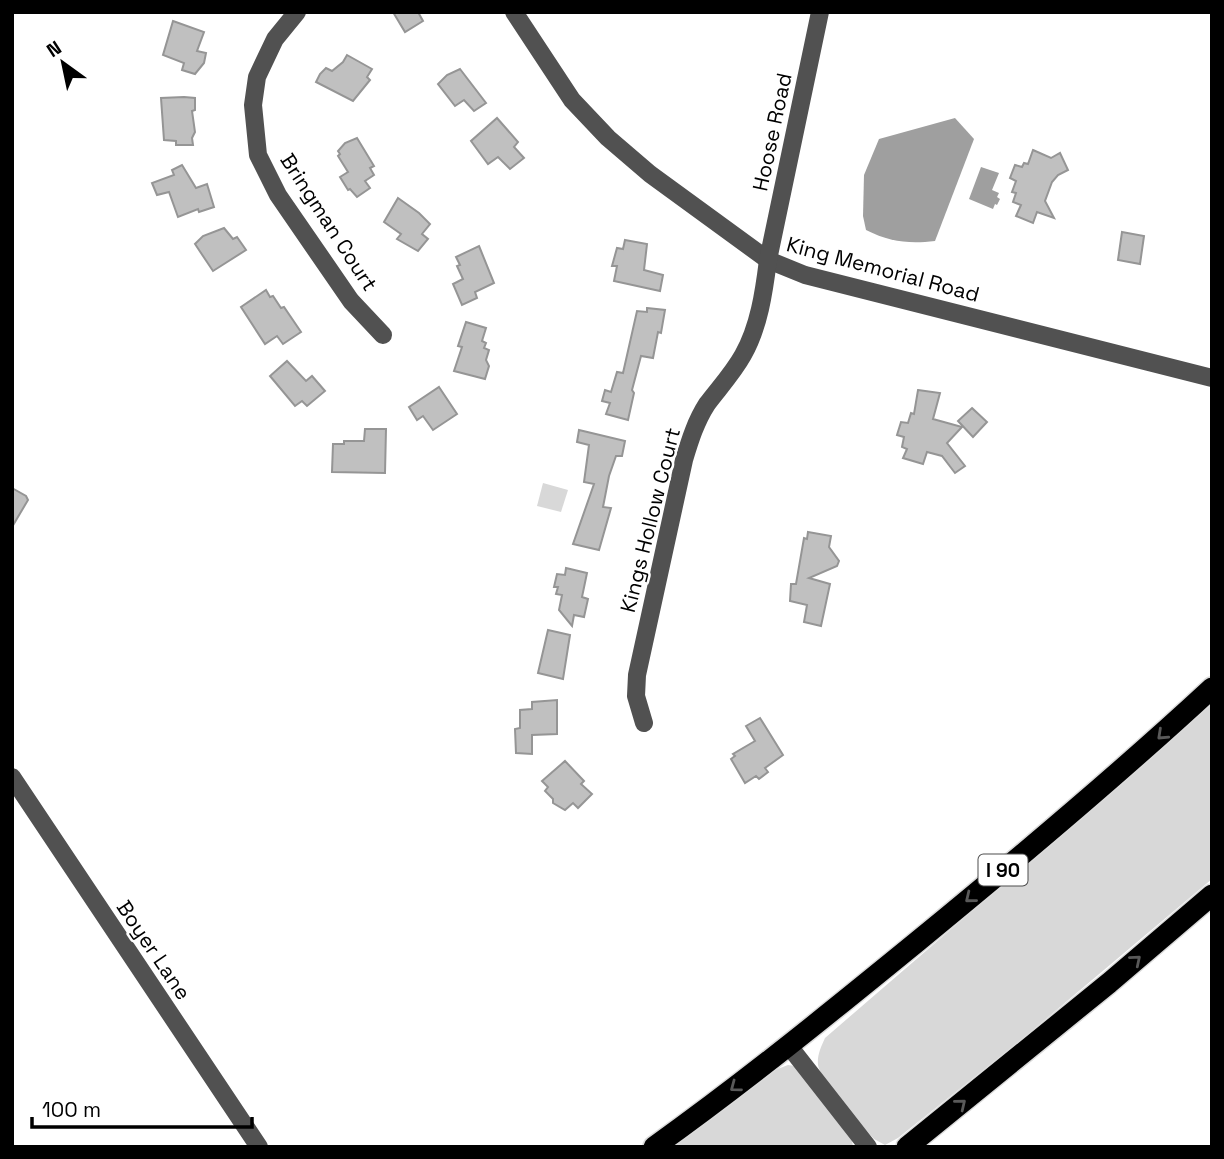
<svg xmlns="http://www.w3.org/2000/svg" width="1224" height="1159" font-family="'Space Grotesk',sans-serif">
  <rect width="100%" height="100%" fill="#fff"/>
  <g fill="#d8d8d8">
    <polygon points="543,483 568,490 561,512 537,506"/>
    <path d="M1212 704V879L1022 1039 898 1138 885 1145 874 1139C862 1125 820 1080 818 1065 817 1055 821 1047 825 1038Z"/>
    <polygon points="788,1065 795,1066 852,1140 853,1147 671,1147 775,1070"/>
  </g>
  <g fill="#9f9f9f">
    <path d="M955 118 974 139 935 241C909 244 890 242 866 230L863 216 864 175 879 139Z"/>
    <polygon points="981,167 999,173 992,190 999,193 997,197 1000,199 997,205 995,204 993,209 969,199"/>
  </g>
  <g fill="#c0c0c0" stroke="#959595" stroke-width="2">
    <polygon points="393,12 418,12 423,21 405,32"/>
    <polygon points="173,21 204,32 197,51 206,53 204,63 195,74 182,70 184,63 163,55"/>
    <polygon points="347,55 372,69 367,77 370,80 353,101 316,82 320,74 326,68 332,71 343,62"/>
    <polygon points="460,69 486,103 474,111 464,100 455,106 438,84 447,75"/>
    <polygon points="184,97 195,98 195,110 192,111 195,132 192,138 193,145 176,145 176,141 164,140 161,98"/>
    <polygon points="497,118 518,142 514,147 524,158 510,169 498,157 488,164 471,141"/>
    <polygon points="357,138 374,166 370,168 374,175 365,181 370,188 357,197 350,189 348,190 340,177 348,172 338,156 340,154 338,151 345,143"/>
    <polygon points="1033,150 1051,158 1060,153 1068,170 1058,175 1052,182 1045,201 1054,218 1037,212 1033,223 1016,216 1021,205 1013,202 1016,193 1012,192 1016,181 1010,178 1015,165 1022,167 1024,163 1028,164"/>
    <polygon points="182,165 196,188 207,184 214,207 199,212 198,209 178,217 169,192 157,195 152,183 174,175 172,170"/>
    <polygon points="398,198 419,213 430,224 422,234 428,239 418,251 397,239 401,234 384,222"/>
    <polygon points="224,228 233,239 237,237 246,250 213,271 195,244 203,236"/>
    <polygon points="1122,232 1144,236 1140,264 1118,260"/>
    <polygon points="625,240 647,244 644,270 663,275 660,291 614,281 617,266 612,266 617,248 623,249"/>
    <polygon points="479,246 494,283 475,292 477,298 462,305 453,284 463,279 457,266 460,265 456,257"/>
    <polygon points="266,290 270,297 273,296 281,308 284,307 301,332 283,344 277,336 265,344 241,307"/>
    <polygon points="647,308 665,310 661,333 658,332 653,358 641,356 632,390 634,393 628,420 606,414 610,403 602,401 605,390 611,392 617,372 623,373 637,311 647,312"/>
    <polygon points="466,322 486,328 482,341 486,343 484,348 489,350 486,360 489,366 485,379 454,371 462,347 458,346"/>
    <polygon points="287,361 306,381 312,376 325,391 307,406 302,401 295,406 270,376"/>
    <polygon points="439,387 457,414 433,430 423,416 417,420 409,407"/>
    <polygon points="918,390 940,393 933,419 962,427 947,443 965,466 955,473 942,456 927,452 923,464 903,458 907,449 902,447 904,437 897,435 901,422 908,423 911,413 914,414"/>
    <polygon points="972,408 987,422 973,437 958,421"/>
    <polygon points="365,429 386,429 385,473 332,472 333,444 344,444 344,441 364,441"/>
    <polygon points="579,430 625,441 622,456 616,456 609,476 603,507 611,508 599,550 573,544 594,484 584,482 589,445 577,442"/>
    <polygon points="12,488 26,496 28,500 12,527"/>
    <polygon points="808,532 831,536 829,547 839,561 837,566 809,578 830,584 821,626 804,622 807,605 790,601 791,584 796,584 804,538 807,539"/>
    <polygon points="566,568 587,573 582,597 588,599 584,617 574,615 572,626 559,610 562,595 556,594 558,587 554,587 557,574 565,575"/>
    <polygon points="548,630 570,635 563,679 538,673"/>
    <polygon points="557,700 557,734 532,735 532,754 516,753 515,729 520,728 520,710 532,709 532,702"/>
    <polygon points="760,718 783,755 765,768 768,772 759,779 756,776 745,783 731,759 735,756 733,754 755,741 746,726"/>
    <polygon points="565,761 584,781 581,784 592,794 578,808 573,803 565,810 553,803 553,799 545,791 548,787 542,781"/>
  </g>
  <g fill="none" stroke-linecap="round" stroke-linejoin="round">
    <defs>
      <g id="highway">
        <path d="M654 1147C745 1082 831 1012 918 941 1018 859 1117 776 1212 688"/>
        <polyline points="907,1147 1109,983 1212,895"/>
      </g>
    </defs>
    <use href="#highway" stroke="#dbdbdb" stroke-width="24"/>
    <g stroke="#515151" stroke-width="18">
      <polyline points="297,12 275,39 257,77 253,105 258,155 278,195 351,301 383,335"/>
      <polyline points="514,12 572,100 608,138 650,174 768,260 805,275 1212,378"/>
      <path d="M644 723 636 696 637 675 684 460C690 440 696 421 707 404 719 388 733 373 743 355 759 327 764 292 768 260L820 12"/>
      <polyline points="12,777 259,1147"/>
      <polyline points="789,1046 868,1147"/>
    </g>
    <use href="#highway" stroke="#000" stroke-width="21"/>
  </g>
  <defs><path id="oneway-chevron" d="M-2-3.5L2.5 0L-2 3.5" fill="none" stroke-width="1.6" stroke-linecap="round" stroke-linejoin="round" transform="scale(1.75)"/></defs>
  <g stroke="#595959">
    <use href="#oneway-chevron" transform="translate(1162 735) rotate(137)"/>
    <use href="#oneway-chevron" transform="translate(970 898) rotate(141)"/>
    <use href="#oneway-chevron" transform="translate(1136 960) rotate(-40)"/>
    <use href="#oneway-chevron" transform="translate(735 1087) rotate(143)"/>
    <use href="#oneway-chevron" transform="translate(961 1104) rotate(-39)"/>
  </g>
  <g text-anchor="middle" dominant-baseline="central" stroke-width="5" stroke-linejoin="round" paint-order="stroke">
    <rect fill="#fff" stroke="#4c4c4c" stroke-width="2" x="978.5" y="854.5" width="49" height="31" rx="5"/>
    <g font-size="19" font-weight="bold" fill="#000">
      <text x="1003" y="870">I 90</text>
    </g>
    <g font-size="21" fill="#000" stroke="#fff">
      <text transform="translate(772 132) rotate(-78)">Hoose Road</text>
      <text transform="translate(329 222) rotate(57)">Bringman Court</text>
      <text transform="translate(883 269) rotate(15)">King Memorial Road</text>
      <text transform="translate(650 520) rotate(-76)">Kings Hollow Court</text>
      <text transform="translate(154 950) rotate(56)">Boyer Lane</text>
    </g>
  </g>
  <rect width="1224" height="1159" fill="none" stroke="#000000" stroke-width="28"/>
  <g transform="translate(63 63) rotate(327)" stroke="#ffffff" stroke-width="5" paint-order="stroke">
  <path d="M0-5L12 26L0 18L-12 26Z" fill="#000000"/>
  <text y="-10" font-size="19" font-weight="bold" text-anchor="middle" fill="#000000">N</text>
  </g>
  <path d="M32 1117v10h220v-10" fill="none" stroke="#000000" stroke-width="3.5"/>
  <text x="42" y="1117" font-size="21" fill="#000000" stroke="#ffffff" stroke-width="5" paint-order="stroke">100 m</text>
</svg>
